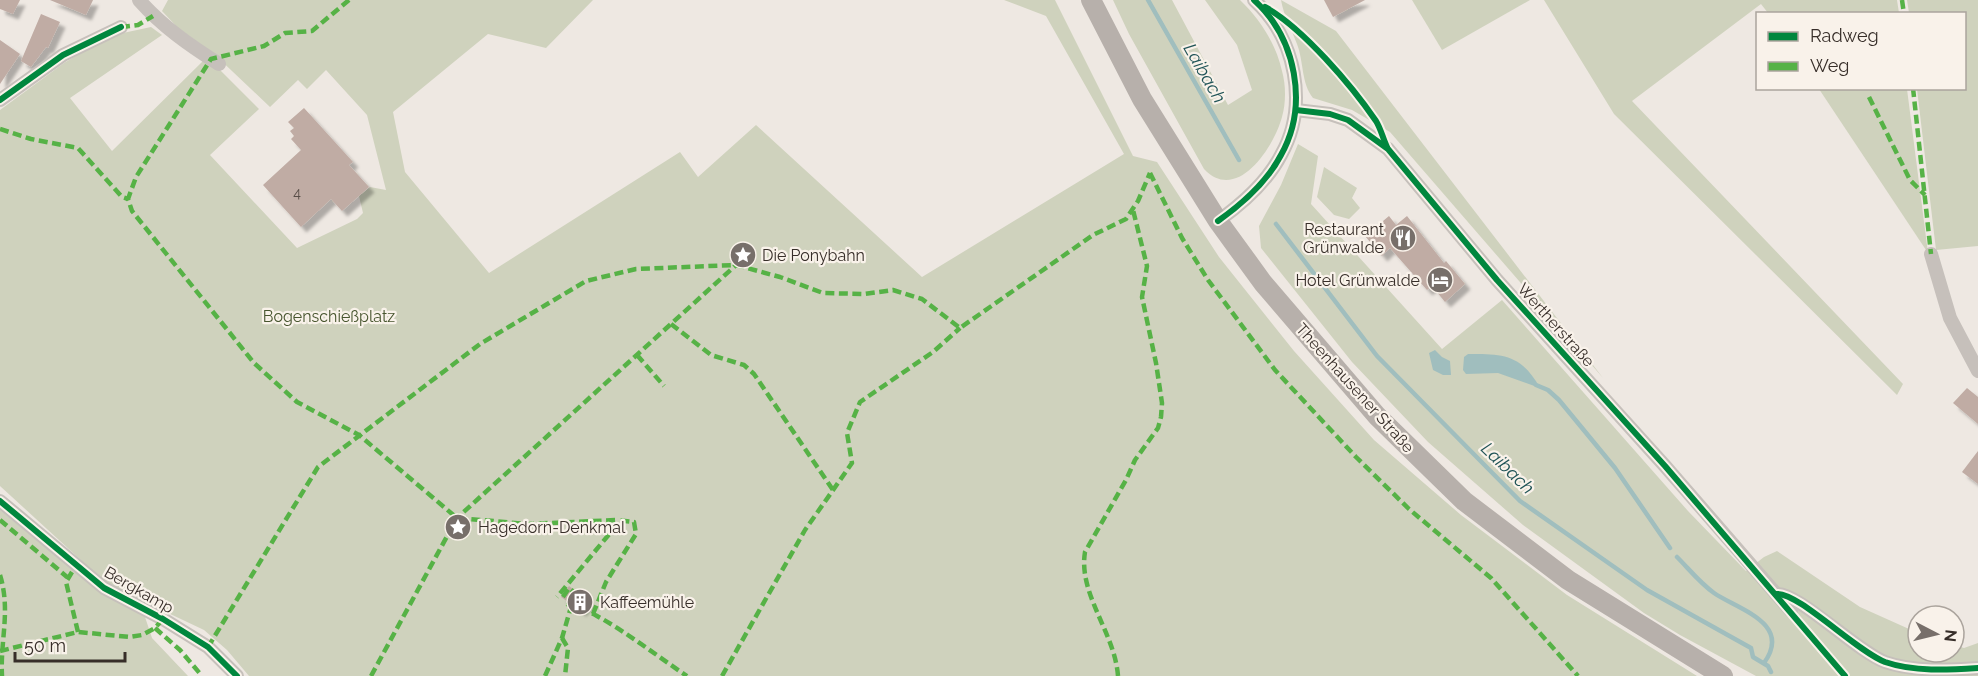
<svg xmlns="http://www.w3.org/2000/svg" width="1978" height="676" font-family="Raleway,sans-serif">
  <defs>
    <filter id="shadow"><feDropShadow dx="5.5" dy="5.5" stdDeviation="1.5" flood-color="#0004"/></filter>
  </defs>
  <rect width="100%" height="100%" fill="#eee8e2"/>
  <g fill="#cfd2bd">
    <polygon points="168,0 593,0 546,48 488,34 393,112 405,172 489,273 680,152 698,177 756,125 922,277 1124,154 1046,16 1004,0 1055,0 1133,156 1157,162 1219,257 1294,351 1374,440 1461,515 1567,595 1697,676 249,676 227,650 204,630 107,584 0,486 0,110 64,63 109,36 151,27 162,35 70,98 112,151 204,60 216,66 259,109 210,155 297,248 357,219 363,213 359,196 370,187 386,190 367,115 326,70 307,89 298,80 270,107 213,53 178,28 162,11"/>
    <path d="M1113 0H1172L1228 105 1252 90 1237 45 1205 0H1240C1260 19 1276 44 1282 71 1286 85 1286 103 1282 117 1274 147 1237 204 1204 169L1129 34Z"/>
    <path d="M1281 0 1336 31 1603 378 1390 132 1352 110 1313 98C1301 83 1304 62 1297 44 1291 28 1284 17 1281 0Z"/>
    <polygon points="1412,0 1530,0 1442,50"/>
    <polygon points="1544,0 1897,0 1899,13 1768,13 1761,4 1632,101 1903,384 1897,395 1614,114"/>
    <polygon points="1907,0 1978,0 1978,246 1936,250 1917,89 1964,88 1964,14 1909,13"/>
    <polygon points="1819,89 1907,89 1928,253"/>
    <polygon points="1298,144 1318,156 1311,204 1442,349 1502,300 1688,511 1746,571 1764,557 1777,551 1860,607 1918,633 1918,652 1954,652 1954,645 1964,648 1978,643 1978,676 1756,676 1680,635 1644,613 1523,525 1428,442 1352,362 1261,248 1259,226 1281,185"/>
    <polygon points="1324,167 1357,188 1352,198 1360,208 1349,219 1334,215 1317,197"/>
    <polygon points="0,510 78,574 145,617 152,638 188,676 0,676"/>
  </g>
  <g fill="#a0bebe">
    <polygon points="1435,350 1442,357 1450,361 1451,375 1443,375 1433,370 1429,353"/>
    <path d="M1468 354C1503 354 1521 354 1540 388L1498 373 1466 374 1463 370 1464 357Z"/>
  </g>
  <g fill="none" stroke-linecap="round" stroke-linejoin="round">
    <g stroke="#a0bebe" stroke-width="4.5">
      <polyline points="1148,0 1239,160"/>
      <polyline points="1276,224 1377,356 1520,501 1647,590 1751,648 1753,657 1768,666 1771,672"/>
      <polyline points="1536,385 1548,390 1559,400 1615,468 1670,548"/>
      <path d="M1677 557C1689 569 1700 583 1714 593 1737 609 1793 623 1764 663"/>
    </g>
  </g>
  <g fill="#c0aca4" filter="url(#shadow)">
    <polygon points="0,0 20,0 13,14 0,9"/>
    <polygon points="50,0 93,0 86,15"/>
    <polygon points="1324,0 1365,0 1333,17"/>
    <polygon points="41,14 60,22 48,48 46,47 31,67 21,61"/>
    <polygon points="0,40 20,54 0,84"/>
    <polygon points="304,108 353,162 349,165 369,187 342,211 331,199 301,227 263,185 301,150 291,139 294,136 290,131 294,128 288,122"/>
    <polygon points="1389,216 1396,225 1407,216 1444,263 1446,261 1465,284 1445,302 1432,286 1427,290 1390,248 1382,256 1365,236"/>
    <polygon points="1967,388 1978,397 1978,424 1953,403"/>
    <polygon points="1978,451 1978,484 1962,472"/>
    <polygon points="569,586 589,601 581,611 561,597"/>
  </g>
  <g fill="none" stroke-linecap="round" stroke-linejoin="round">
    <g stroke="#c6c0bb" stroke-width="14">
      <path d="M139 0C162 26 189 45 219 64"/>
      <polyline points="0,100 63,55 121,27"/>
      <polyline points="1296,110 1330,114 1348,120 1388,149 1497,280 1665,466 1791,611"/>
      <path d="M1218 221C1242 204 1267 182 1281 155 1309 105 1296 38 1254 0"/>
      <polyline points="1931,254 1950,318 1978,371"/>
      <polyline points="0,501 104,588 163,619 208,647 237,676"/>
      <path d="M1776 594C1797 591 1856 651 1885 662 1914 672 1948 670 1978 668"/>
    </g>
    <polyline stroke="#b7b0ab" stroke-width="20" points="1091,0 1142,99 1218,221 1263,283 1377,416 1464,501 1568,580 1723,676"/>
    <g stroke="#56b246" stroke-width="4.5" stroke-dasharray="9 4.5" stroke-linecap="butt">
      <polyline points="349,0 312,31 285,33 264,46 211,59 136,177 128,199 132,211 254,363 297,402 359,435 457,518 528,524 616,520 616,526 557,597"/>
      <polyline points="1902,0 1904,14"/>
      <polyline points="121,27 138,25 153,16"/>
      <polyline points="1913,88 1931,254"/>
      <polyline points="1869,97 1910,180 1925,195"/>
      <polyline points="0,129 31,139 78,148 122,197 128,199"/>
      <polyline points="1150,173 1182,238 1208,280 1275,370 1356,457 1409,509 1491,578 1578,676"/>
      <polyline points="671,324 711,355 744,365 754,374 833,490"/>
      <polyline points="637,355 664,386"/>
      <polyline points="0,520 67,577"/>
      <polyline points="72,572 66,582 78,632"/>
      <path d="M0 575C11 611 0 640 2 676"/>
      <polyline points="563,597 569,588 576,594 568,605"/>
      <path d="M567 604C580 613 585 609 597 616 628 633 657 656 687 676"/>
      <polyline points="593,614 606,582 636,534 634,522 616,520"/>
      <polyline points="155,628 180,650 202,676"/>
      <polyline points="562,638 568,648 565,676"/>
      <polyline points="208,647 318,467 480,344 586,281 636,269 736,265 780,277 823,293 864,294 893,290 922,299 960,328 1093,235 1126,219 1138,201 1150,173"/>
      <polyline points="0,651 78,632 130,637 142,635 155,628 163,619"/>
      <polyline points="371,676 457,518 736,265"/>
      <polyline points="545,676 562,638 571,607"/>
      <polyline points="722,676 805,530 852,463 847,433 860,402 933,352 960,328"/>
      <path d="M1118 676C1115 633 1078 594 1085 552L1126 480 1135 460 1158 428 1161 417 1162 403 1156 363 1142 297 1147 266 1133 210"/>
    </g>
    <defs>
      <g id="cycleway">
        <path d="M1265 7C1302 27 1352 86 1376 121 1381 129 1383 139 1387 147"/>
        <polyline points="0,100 63,55 121,27"/>
        <polyline points="1296,110 1330,114 1348,120 1388,149 1497,280 1665,466 1845,676"/>
        <path d="M1218 221C1242 204 1267 182 1281 155 1309 105 1296 38 1254 0"/>
        <polyline points="0,501 104,588 163,619 208,647 237,676"/>
        <path d="M1776 594C1797 591 1856 651 1885 662 1914 672 1948 670 1978 668"/>
      </g>
    </defs>
    <use href="#cycleway" stroke="#f9f2ea" stroke-width="10"/>
    <use href="#cycleway" stroke="#00873e" stroke-width="6"/>
  </g>
  <defs>
    <symbol id="restaurant-disc" viewBox="-11 -11 22 22"><circle r="9.5" fill="#776f6a" stroke="#f9f2ea"/><path d="M-5-6h1v4h1v-4h1v4h1v-4h1v5L-1.5 .5V6h-2V.5L-5-1ZM5-6V6H3V1.5H1.5Q1.5-4 5-6Z" fill="#fff"/></symbol>
    <symbol id="sight-disc" viewBox="-11 -11 22 22"><circle r="9.5" fill="#776f6a" stroke="#f9f2ea"/><path d="M0-6L1.8-2.2L6-1.7L2.9 1.2L3.7 5.4L0 3.3L-3.7 5.4L-2.9 1.2L-6-1.7L-1.8-2.2Z" fill="#fff"/></symbol>
    <symbol id="hotel-disc" viewBox="-11 -11 22 22"><circle r="9.5" fill="#776f6a" stroke="#f9f2ea"/><path d="M-6-4.5h1.5V1H6V5H4.5V3h-9V5H-6ZM-4 0a1.8 1.8 0 1 1 3.6 0ZM.5 0V-2.5h3Q6-2.5 6 0Z" fill="#fff"/></symbol>
    <symbol id="building-disc" viewBox="-11 -11 22 22"><circle r="9.5" fill="#776f6a" stroke="#f9f2ea"/><path d="M-4-6H4V6H1V3H-1V6H-4ZM-2.5-4.3h1.7v1.8h-1.7ZM.8-4.3h1.7v1.8H.8ZM-2.5-1h1.7V.8h-1.7ZM.8-1h1.7V.8H.8Z" fill="#fff"/></symbol>
  </defs>
  <g fill-rule="evenodd">
    <use href="#restaurant-disc" x="1388" y="223" width="30" height="30"/>
    <use href="#sight-disc" x="728" y="240" width="30" height="30"/>
    <use href="#hotel-disc" x="1425" y="265" width="30" height="30"/>
    <use href="#sight-disc" x="443" y="512" width="30" height="30"/>
    <use href="#building-disc" x="565" y="587" width="30" height="30"/>
  </g>
  <g text-anchor="middle" dominant-baseline="central" stroke-width="4.5" stroke-linejoin="round" paint-order="stroke">
    <g font-size="14" fill="#594e48">
      <text x="297" y="193">4</text>
    </g>
    <g font-size="16" fill="#372e29" stroke="#f9f2ea" text-anchor="start">
      <text x="1384" y="229" text-anchor="end">Restaurant<tspan x="1384" dy="18">Grünwalde</tspan></text>
      <text x="762" y="255">Die Ponybahn</text>
      <text x="1420" y="280" text-anchor="end">Hotel Grünwalde</text>
      <text x="478" y="527">Hagedorn-Denkmal</text>
      <text x="600" y="602">Kaffeemühle</text>
    </g>
    <g font-size="16" fill="#47552e" stroke="#f9f2ea">
      <text x="329" y="316">Bogenschießplatz</text>
    </g>
    <g font-size="16" fill="#372e29" stroke="#f9f2ea">
      <text transform="translate(1556 325) rotate(48)">Wertherstraße</text>
      <text transform="translate(1355 388) rotate(48)">Theenhausener Straße</text>
      <text transform="translate(139 590) rotate(30)">Bergkamp</text>
    </g>
    <g font-size="18" font-style="italic" fill="#205457" stroke="#f9f2ea">
      <text transform="translate(1205 73) rotate(60)">Laibach</text>
      <text transform="translate(1508 468) rotate(44)">Laibach</text>
    </g>
  </g>
  <rect x="1756" y="12" width="210" height="78" fill="#f9f2ea" stroke="#aba49d" stroke-width="1.5"/>
  <rect x="1768" y="32" width="30" height="9" fill="#00873e" stroke="#aba49d" stroke-width="1.5"/>
  <text x="1810" y="42" font-size="18" fill="#372e29">Radweg</text>
  <rect x="1768" y="62" width="30" height="9" fill="#56b246" stroke="#aba49d" stroke-width="1.5"/>
  <text x="1810" y="72" font-size="18" fill="#372e29">Weg</text>
  <g transform="translate(1936 634) rotate(97)"><circle r="28" fill="#f9f2ea" stroke="#aba49d" stroke-width="1.5"/>
  <path d="M0-4.5L10 22L0 15L-10 22Z" fill="#776f6a"/>
  <text y="-9" font-size="16" font-weight="bold" text-anchor="middle" fill="#372e29">N</text>
  </g>
  <path d="M15 652v9h110v-9" fill="none" stroke="#372e29" stroke-width="3"/>
  <text x="24" y="652" font-size="18" fill="#372e29" stroke="#f9f2ea" stroke-width="4.5" paint-order="stroke">50 m</text>
</svg>
